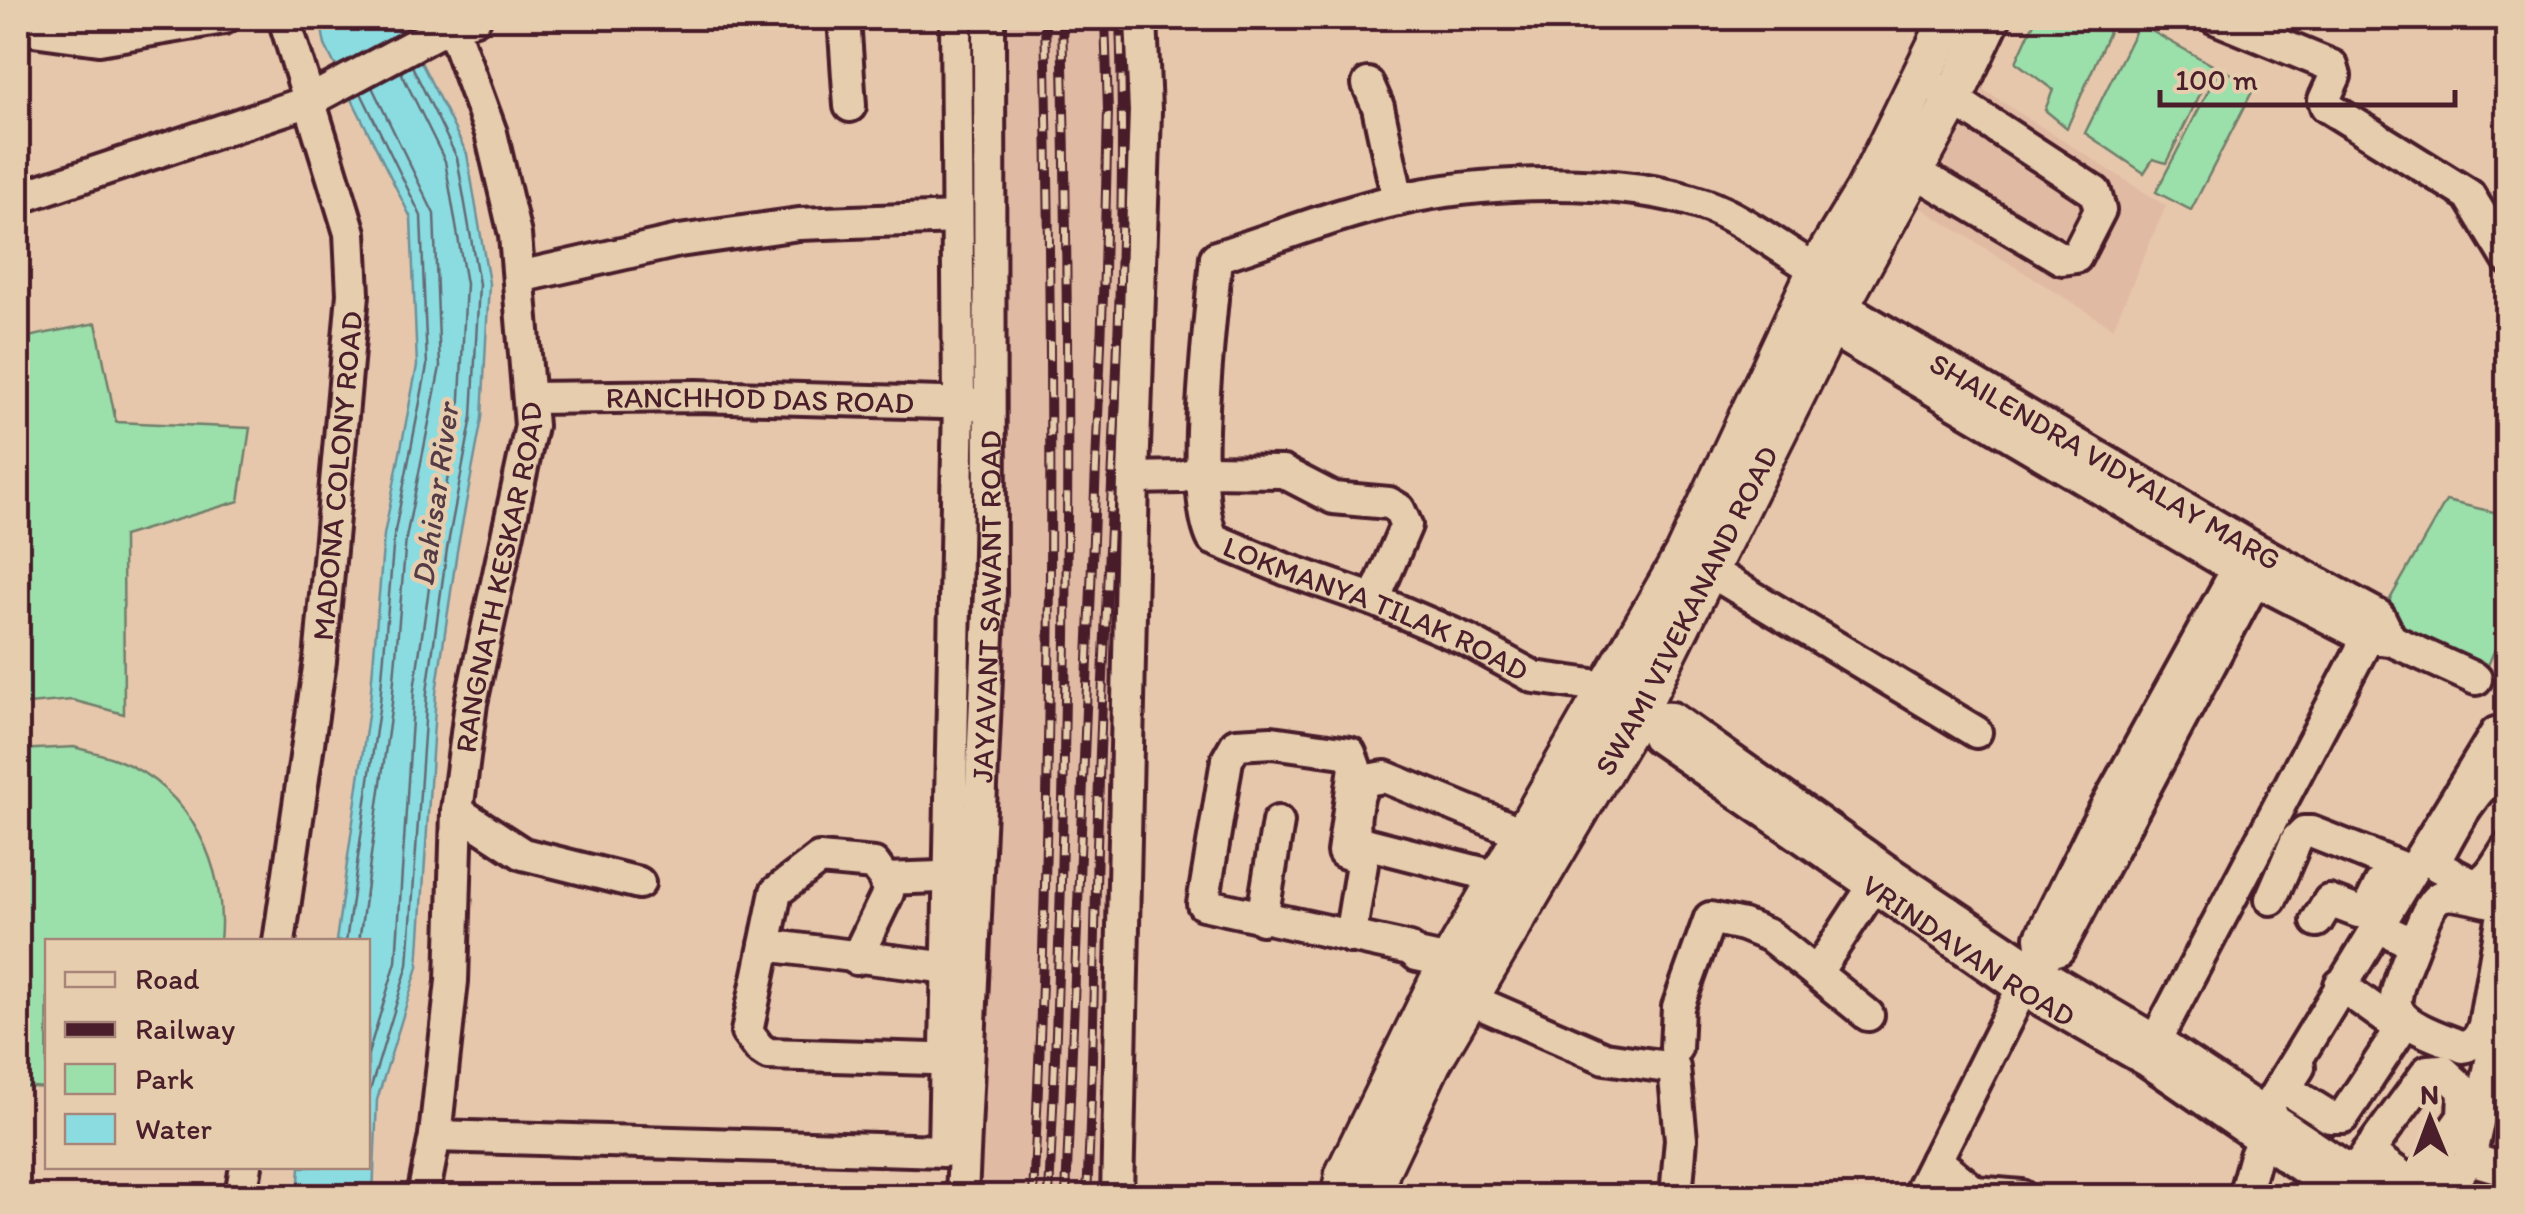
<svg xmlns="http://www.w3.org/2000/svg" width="2525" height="1214" font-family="Itim,sans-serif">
  <rect width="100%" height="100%" fill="#e6c7ac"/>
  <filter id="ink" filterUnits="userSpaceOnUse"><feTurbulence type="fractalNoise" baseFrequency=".01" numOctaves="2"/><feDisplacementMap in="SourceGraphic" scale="20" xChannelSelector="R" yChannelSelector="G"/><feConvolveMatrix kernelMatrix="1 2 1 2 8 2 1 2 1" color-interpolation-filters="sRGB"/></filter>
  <g filter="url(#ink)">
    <g fill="#e1baa4">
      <polygon points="1003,18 1128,18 1130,129 1124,478 1097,1196 981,1196 998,624"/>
      <polygon points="1982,89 2166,206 2113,328 1921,208"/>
    </g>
    <g fill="#9bdfab" stroke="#727f6b" stroke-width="2.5">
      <polygon points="2036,18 2108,18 2114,20 2067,128 2045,110 2053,90 2016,62"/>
      <polygon points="2139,24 2214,66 2166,163 2153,159 2144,173 2085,133"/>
      <polygon points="2220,68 2255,86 2191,210 2156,192"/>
      <polygon points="96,323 116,422 250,428 239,501 123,536 124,714 72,700 18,705 18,339"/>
      <polygon points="2446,501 2507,515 2507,621 2483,677 2372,631"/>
      <path d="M74 747C88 751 104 754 118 760 190 788 228 868 220 941L48 942 47 1088 18 1086V750Z"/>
    </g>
    <polygon fill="#8adce1" stroke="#709098" stroke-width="2.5" points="320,18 409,18 415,50 467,154 489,283 482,418 457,551 436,693 418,967 377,1100 373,1196 298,1196 300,1167 368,1166 368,942 336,941 370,701 384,535 417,366 411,218 325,45"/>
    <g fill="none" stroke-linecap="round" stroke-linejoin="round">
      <g stroke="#646b74" stroke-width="2.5">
        <polyline points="346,942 380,702 394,536 427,366 421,216 361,93"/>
        <polyline points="359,942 392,703 406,538 440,367 434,214 372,87"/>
        <polyline points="368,1054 396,962 414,690 435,547 459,416 466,284 445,161 401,72"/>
        <polyline points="368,1097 408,965 427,692 447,549 472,417 479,284 457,158 412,66"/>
      </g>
      <defs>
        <g id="minor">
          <polyline points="844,18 850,106"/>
          <polyline points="2215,18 2332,66 2335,76 2324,100 2326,106 2469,195 2508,259"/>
          <polyline points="18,28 99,39 224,18"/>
          <polyline points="1368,84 1378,107 1398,200"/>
          <polyline points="1914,171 2062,259 2076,257 2100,210 2095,192 1936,88"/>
          <polyline points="18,198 307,102 451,25 475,18"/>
          <path id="s1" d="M1817 270C1784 251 1740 217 1705 205 1623 176 1482 180 1397 200 1336 214 1276 238 1216 257 1211 317 1188 491 1213 539L1285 569 1374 600 1467 640 1534 677 1607 687 1650 717 1657 737 2022 989 2146 1060 2344 1196"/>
          <polyline points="519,277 679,241 799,224 957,218"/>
          <path id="s2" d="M1821 294 2250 546 2379 616 2391 640"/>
          <polyline points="1810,317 2255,580 2368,638 2391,640 2476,679"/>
          <path id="s3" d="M530 398 697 396 976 404"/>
          <polyline points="1133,478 1181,477 1203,471 1283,472 1333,498 1389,503 1399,509 1406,525 1374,600"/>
          <polyline points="1690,559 1976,732"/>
          <polyline points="1650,717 1672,718 1883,868 2034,969 2156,1041 2388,1196"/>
          <path d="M2508 762C2474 788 2455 823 2436 860L2437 866 2474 885C2491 879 2498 861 2508 847"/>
          <polyline points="457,811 523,854 639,883"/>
          <path d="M1498 877 1357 841C1351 825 1356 794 1366 780L1385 777 1522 833"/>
          <polyline points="885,879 967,876"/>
          <polyline points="2271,899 2297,839 2304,832 2311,832 2410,871"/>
          <polyline points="1262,919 1278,822"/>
          <polyline points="2317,921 2329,901 2358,912 2367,911 2380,884"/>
          <path d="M2376 926 2414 944C2438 881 2437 891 2500 904L2504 908 2484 1025C2480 1037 2475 1044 2463 1047 2444 1038 2392 1026 2396 998 2398 981 2408 961 2414 944"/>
          <polyline points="1350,937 1362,864 1360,858 1343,852 1355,767 1350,753 1272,742 1236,744 1227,760 1203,904 1410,949 1417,955 1449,962"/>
          <path id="s4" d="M279 942 320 661 353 294 350 233 284 18"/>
          <polyline points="765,945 965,970"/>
          <polyline points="2043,954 2059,949 2264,563"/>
          <polyline points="856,959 888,893 885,879 874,864 819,859 776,892 747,1032 759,1048 768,1054 965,1060"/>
          <polyline points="1817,972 1873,887"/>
          <polyline points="1451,991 1605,1058 1674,1068 1681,1139 1676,1196"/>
          <polyline points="1676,1048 1678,1007 1710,918 1743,925 1770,936 1868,1015"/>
          <polyline points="2147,1057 2377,620"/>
          <polyline points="2299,1067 2290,1081 2289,1091 2330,1117 2343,1117 2399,1032 2393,1023 2340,985"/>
          <polyline points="2255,1128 2496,733 2508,740"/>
          <polyline points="435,1136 944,1151"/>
          <polyline points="944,1149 959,401 956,18"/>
          <polyline points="2470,1159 2501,1015"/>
          <polyline points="1936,1160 1975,1192 2021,1196"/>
          <polyline points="2353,1173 2428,1071 2442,1070 2464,1090 2463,1117 2419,1179 2410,1182 2368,1152"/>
          <polyline points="241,1196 246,1166"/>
          <path id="s5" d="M423 1196 435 1136 452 981 457 811 471 703 531 426 515 235 491 133 449 18"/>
          <path id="s6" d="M962 1196 990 592 989 18"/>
          <polyline points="1117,1196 1133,478 1145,111 1141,18"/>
          <polyline points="1918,1196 2022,989 2043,954 2041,937 2094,829 2250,546"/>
          <polyline points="2244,1196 2255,1156 2271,1120"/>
          <polyline points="2440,1196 2470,1159 2508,1170"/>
        </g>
        <g id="major">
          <polyline points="1341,1196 1345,1174 1437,985 1684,555 1817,270 1865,191 1950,18"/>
          <path id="s7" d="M1374 1196 1380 1171 1432 1061 1639 709 1840 305 1949 107 1991 18"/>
        </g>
      </defs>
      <use href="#minor" stroke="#4a1f2b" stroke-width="38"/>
      <use href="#major" stroke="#4a1f2b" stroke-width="45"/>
      <use href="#minor" stroke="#e6cdae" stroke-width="30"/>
      <use href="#major" stroke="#e6cdae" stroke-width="38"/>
      <defs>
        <g id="rail">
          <path d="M1033 1196C1053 804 1054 411 1045 18"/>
          <path d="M1049 1196C1068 804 1072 411 1062 18"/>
          <polyline points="1066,1196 1104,271 1108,111 1105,18"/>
          <path d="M1087 1196C1095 1040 1094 884 1101 728 1110 491 1128 255 1120 18"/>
        </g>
      </defs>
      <use href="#rail" stroke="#4a1f2b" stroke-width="10"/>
      <use href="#rail" stroke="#e6cdae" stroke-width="6" stroke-dasharray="19" stroke-linecap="butt"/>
    </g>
  </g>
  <g text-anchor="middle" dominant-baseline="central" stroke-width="9" stroke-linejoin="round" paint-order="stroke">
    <g font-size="30" fill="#4a1f2b" stroke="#e6cdae">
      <text stroke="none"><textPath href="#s3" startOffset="230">RANCHHOD DAS ROAD</textPath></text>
      <text stroke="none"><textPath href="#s2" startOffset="330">SHAILENDRA VIDYALAY MARG</textPath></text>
      <text stroke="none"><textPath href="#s4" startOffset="470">MADONA COLONY ROAD</textPath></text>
      <text stroke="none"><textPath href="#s5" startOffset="625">RANGNATH KESKAR ROAD</textPath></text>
      <text stroke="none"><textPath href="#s6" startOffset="590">JAYAVANT SAWANT ROAD</textPath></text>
      <text stroke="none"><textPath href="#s1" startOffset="1092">LOKMANYA TILAK ROAD</textPath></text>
      <text stroke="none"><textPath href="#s7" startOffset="665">SWAMI VIVEKANAND ROAD</textPath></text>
      <text stroke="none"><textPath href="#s1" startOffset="1790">VRINDAVAN ROAD</textPath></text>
    </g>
    <g font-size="32" font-style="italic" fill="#543b46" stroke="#e6cdae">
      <text transform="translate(435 495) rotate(-82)">Dahisar River</text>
    </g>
  </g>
  <rect width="2525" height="1214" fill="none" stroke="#e6cdae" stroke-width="60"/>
  <rect x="30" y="30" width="2465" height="1154" fill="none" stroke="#4a1f2b" stroke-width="4" filter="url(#ink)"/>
  <rect x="45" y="939" width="325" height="230" fill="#e6cdae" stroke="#a8877a" stroke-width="2.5"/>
  <rect x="65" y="972" width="50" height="15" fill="#e6cdae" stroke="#a8877a" stroke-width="2.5"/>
  <text x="135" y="989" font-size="30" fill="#4a1f2b">Road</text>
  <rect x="65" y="1022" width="50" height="15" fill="#4a1f2b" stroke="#a8877a" stroke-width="2.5"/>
  <text x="135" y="1039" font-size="30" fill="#4a1f2b">Railway</text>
  <rect x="65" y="1064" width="50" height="30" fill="#9bdfab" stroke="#a8877a" stroke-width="2.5"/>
  <text x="135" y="1089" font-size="30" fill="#4a1f2b">Park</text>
  <rect x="65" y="1114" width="50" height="30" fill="#8adce1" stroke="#a8877a" stroke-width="2.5"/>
  <text x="135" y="1139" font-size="30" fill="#4a1f2b">Water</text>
  <g transform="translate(2430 1119) rotate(359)" stroke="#e6cdae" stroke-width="8" paint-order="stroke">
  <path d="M0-8L18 38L0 25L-18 38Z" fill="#4a1f2b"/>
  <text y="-15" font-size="28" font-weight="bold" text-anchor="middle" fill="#4a1f2b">N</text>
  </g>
  <path d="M2160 90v15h295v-15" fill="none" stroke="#4a1f2b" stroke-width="5"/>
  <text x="2175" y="90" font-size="30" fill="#4a1f2b" stroke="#e6cdae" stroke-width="8" paint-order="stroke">100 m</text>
</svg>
